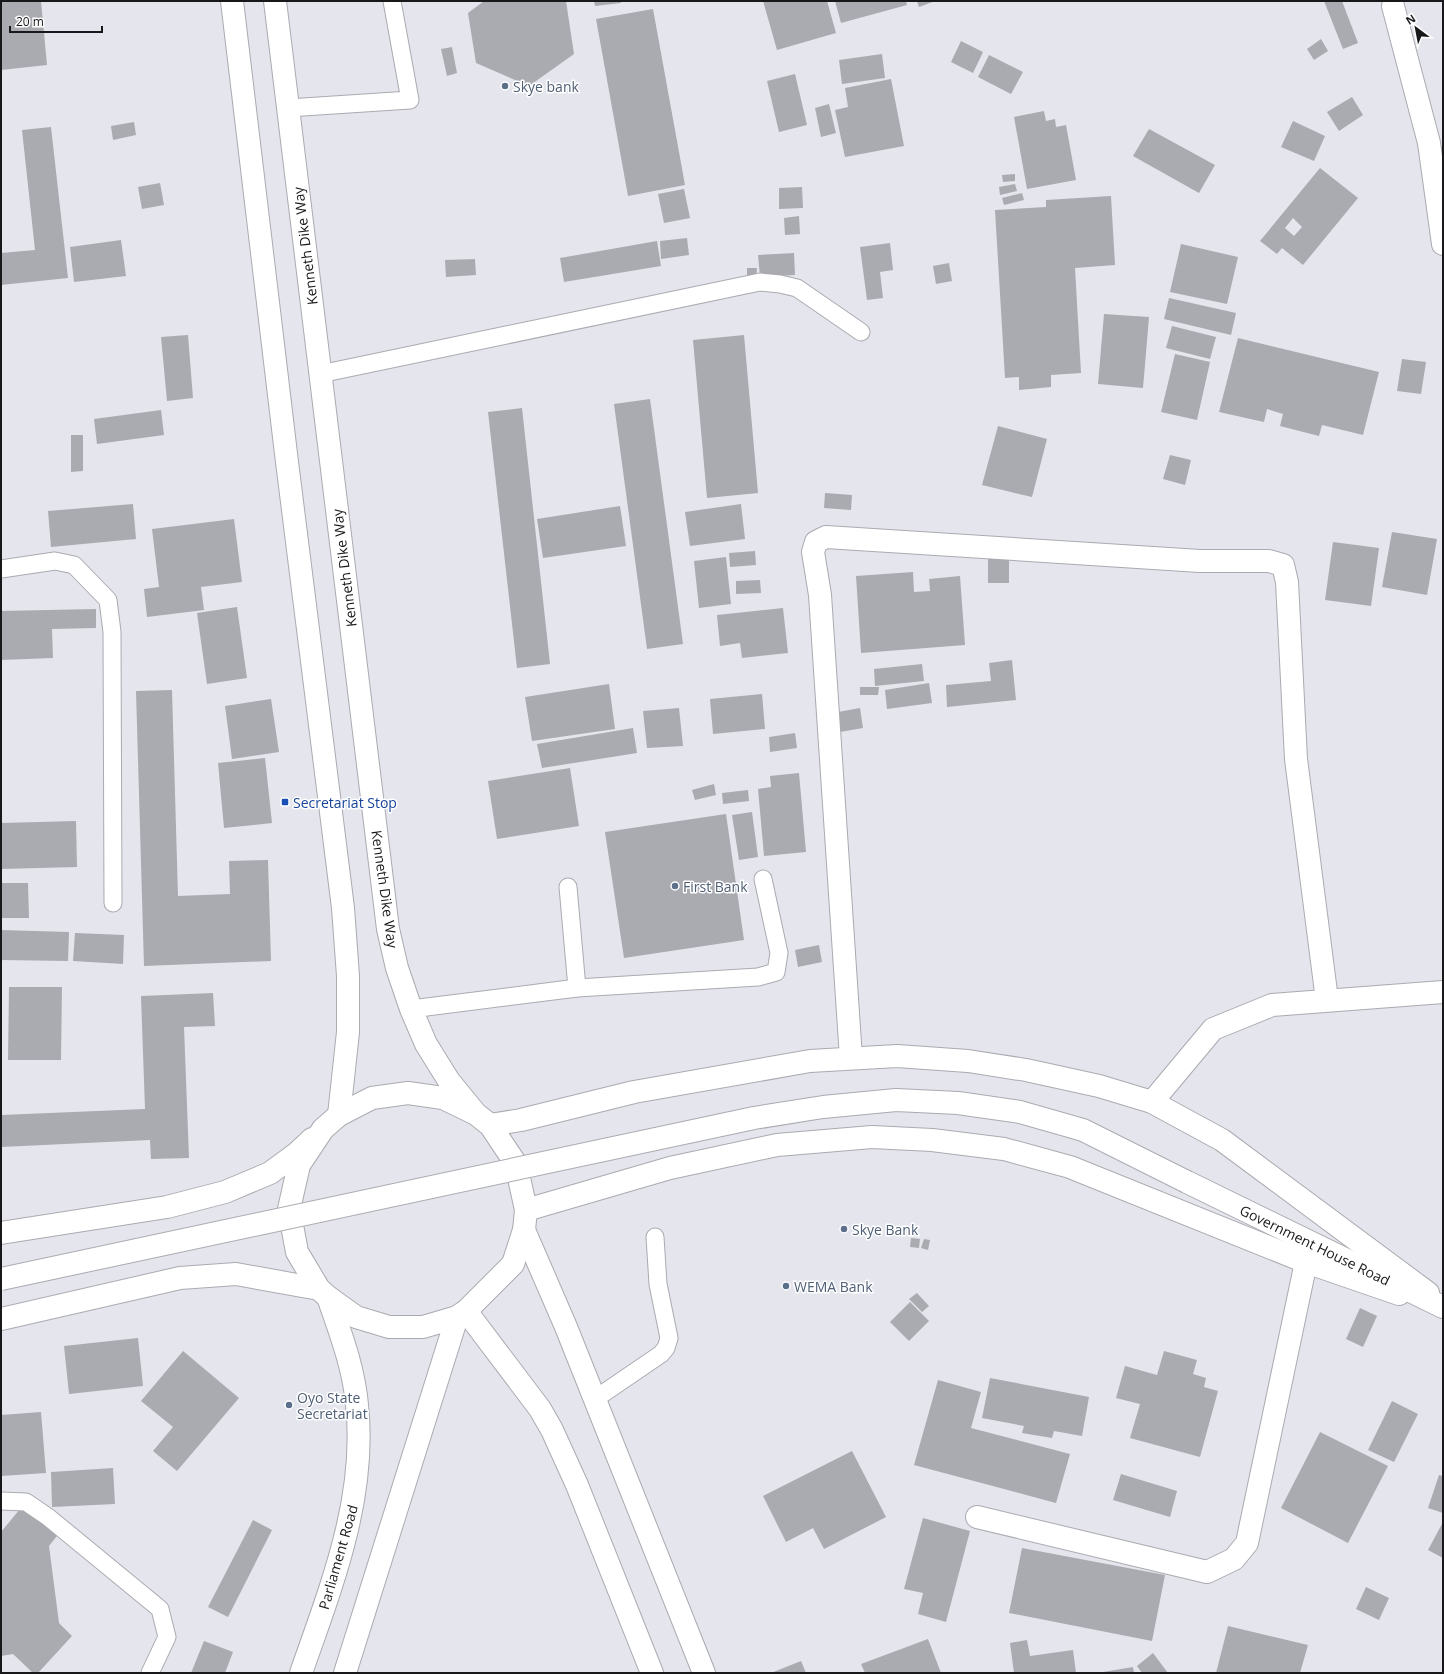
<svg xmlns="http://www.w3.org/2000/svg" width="1444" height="1674" font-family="'Open Sans',sans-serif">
  <rect width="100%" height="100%" fill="#e5e6ed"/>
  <g fill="#aaaab1" fill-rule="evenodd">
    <polygon points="1,1 41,1 47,65 1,70"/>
    <polygon points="484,1 566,1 574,54 529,86 476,63 468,13"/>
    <polygon points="594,1 620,1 621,3 595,6"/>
    <polygon points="763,1 827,1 836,33 777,50"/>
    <polygon points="835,1 906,1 907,5 841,23"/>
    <polygon points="917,1 935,1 919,7"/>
    <polygon points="1324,1 1342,1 1358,43 1343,49"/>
    <polygon points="653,9 685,185 628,196 596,19"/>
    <polygon points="1321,39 1328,51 1314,60 1307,49"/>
    <polygon points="961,41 983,52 973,73 951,62"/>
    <polygon points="452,47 457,73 447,76 441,49"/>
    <polygon points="882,54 885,78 842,84 839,60"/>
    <polygon points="989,55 1023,72 1011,94 978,77"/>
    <polygon points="795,74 807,125 779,132 767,81"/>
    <polygon points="891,79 904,146 845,157 835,110 848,107 845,88"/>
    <polygon points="1352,97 1363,115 1339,131 1327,112"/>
    <polygon points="829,104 836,133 821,137 815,108"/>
    <polygon points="1044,111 1046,121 1055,119 1056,127 1066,125 1076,180 1027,189 1014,117"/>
    <polygon points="1293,121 1325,136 1314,161 1281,147"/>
    <polygon points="134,122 136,135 113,140 111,126"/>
    <polygon points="51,127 68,278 1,285 1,253 35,250 22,130"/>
    <polygon points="1149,129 1215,165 1199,193 1133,156"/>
    <path d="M1320 168 1358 198 1303 265 1282 248 1277 254 1260 241ZM1293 218 1302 227 1294 236 1285 228Z"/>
    <polygon points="1015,174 1015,181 1003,182 1002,175"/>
    <polygon points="160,183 164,205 142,209 138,187"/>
    <polygon points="1015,184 1017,191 1000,195 999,187"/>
    <polygon points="802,187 803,208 779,209 779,188"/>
    <polygon points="684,189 690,218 664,223 658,194"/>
    <polygon points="1022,193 1024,200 1004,205 1002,198"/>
    <polygon points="1111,196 1115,265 1075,268 1081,373 1051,375 1051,387 1019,390 1019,377 1005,378 995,210 1046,207 1046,200"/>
    <polygon points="799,216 800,234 785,235 784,218"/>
    <polygon points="687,238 689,255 661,259 660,241"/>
    <polygon points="121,240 126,276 74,282 70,247"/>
    <polygon points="657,241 661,266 564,282 560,258"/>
    <polygon points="890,243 893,270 880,272 883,298 867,300 860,247"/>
    <polygon points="1181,244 1238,257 1227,304 1170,292"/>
    <polygon points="794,253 795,275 760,277 758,255"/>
    <polygon points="475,259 476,275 446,277 445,260"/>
    <polygon points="949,263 952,281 936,284 933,266"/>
    <polygon points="747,268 757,268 756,279 747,278"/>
    <polygon points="1169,298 1236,313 1231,335 1164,319"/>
    <polygon points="1104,314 1149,317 1143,388 1098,384"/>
    <polygon points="1172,326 1216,337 1210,359 1166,348"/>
    <polygon points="188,335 193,398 167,401 161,337"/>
    <polygon points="744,335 758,493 707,498 693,340"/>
    <polygon points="1238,338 1379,372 1363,435 1322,425 1319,436 1280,426 1283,414 1267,409 1264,422 1219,412"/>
    <polygon points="1175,354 1210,362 1197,420 1161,412"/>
    <polygon points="1402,359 1426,362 1421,394 1397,391"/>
    <polygon points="650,399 683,644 647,649 614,404"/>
    <polygon points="522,408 550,664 517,668 488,412"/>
    <polygon points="161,410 164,435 97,444 94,419"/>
    <polygon points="998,426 1047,439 1032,497 982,485"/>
    <polygon points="71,435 83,435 83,471 71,472"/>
    <polygon points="1170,455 1191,460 1185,485 1163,479"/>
    <polygon points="825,493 852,495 851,510 824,508"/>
    <polygon points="133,504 136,539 51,547 48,511"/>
    <polygon points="741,504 745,539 690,546 685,512"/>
    <polygon points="620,506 626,546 543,558 537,519"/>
    <polygon points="234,519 242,582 201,587 204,610 147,617 144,589 159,587 152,529"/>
    <polygon points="1392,532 1437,539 1427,595 1382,587"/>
    <polygon points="1333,542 1379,548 1371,606 1325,600"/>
    <polygon points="755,551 756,565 730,567 729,553"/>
    <polygon points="726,557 731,604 699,608 694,561"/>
    <rect x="988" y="559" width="21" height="24"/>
    <polygon points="913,572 914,592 930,591 929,579 960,576 965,645 861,653 856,576"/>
    <polygon points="760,580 761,593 736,594 736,581"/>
    <polygon points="237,607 247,678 207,684 197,613"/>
    <polygon points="783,608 788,653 742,658 740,643 720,646 717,615"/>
    <polygon points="96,609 96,628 52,629 53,658 1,660 1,611"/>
    <polygon points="1012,660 1016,700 947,707 946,685 991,681 989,663"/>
    <polygon points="922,664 924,681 875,686 874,669"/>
    <polygon points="929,683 932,703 887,709 885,690"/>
    <polygon points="609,684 615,729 532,741 525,697"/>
    <polygon points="860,687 879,687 878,695 860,695"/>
    <polygon points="172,690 178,896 230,894 229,861 268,860 271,961 144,966 136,691"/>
    <polygon points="762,694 765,729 713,734 710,699"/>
    <polygon points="271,699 279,752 232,759 225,706"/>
    <polygon points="679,708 683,746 647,748 643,711"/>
    <polygon points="860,708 863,728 840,732 838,712"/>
    <polygon points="633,728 637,753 542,768 537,744"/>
    <polygon points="795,733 797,748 770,752 769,737"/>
    <polygon points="265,758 272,823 224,828 218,763"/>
    <polygon points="570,768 579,826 497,839 488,781"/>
    <polygon points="799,773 806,852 764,856 758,789 771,787 770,776"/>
    <polygon points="714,784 716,795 695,800 692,790"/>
    <polygon points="748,790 749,801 723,804 722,793"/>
    <polygon points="752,812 758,857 739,860 732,815"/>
    <polygon points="726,814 744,940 624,958 605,832"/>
    <polygon points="76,821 77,867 1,869 1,823"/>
    <polygon points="1,883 28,883 29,918 1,918"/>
    <polygon points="1,930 69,932 68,961 1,960"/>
    <polygon points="75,933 124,935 123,964 73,961"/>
    <polygon points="819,945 822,962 798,967 795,950"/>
    <polygon points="9,987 62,987 61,1060 8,1060"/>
    <polygon points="213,993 215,1026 184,1027 189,1158 151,1159 150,1140 1,1147 1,1115 145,1109 141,996"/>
    <polygon points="911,1238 920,1239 919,1248 910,1247"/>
    <polygon points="924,1239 930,1240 928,1250 921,1248"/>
    <polygon points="917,1293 929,1306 922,1312 909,1299"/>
    <polygon points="910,1302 929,1321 909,1341 890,1322"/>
    <polygon points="1360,1308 1377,1316 1363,1347 1346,1339"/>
    <polygon points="138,1338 143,1386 69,1394 64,1346"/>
    <polygon points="183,1351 239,1398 177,1471 153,1451 173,1427 141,1401"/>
    <polygon points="1164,1351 1197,1360 1193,1374 1206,1378 1204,1387 1218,1391 1200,1457 1130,1438 1140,1404 1116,1398 1125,1366 1157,1375"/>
    <polygon points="990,1378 1089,1397 1082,1436 1054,1431 1052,1438 1022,1433 1024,1426 982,1418"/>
    <polygon points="938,1380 981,1392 971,1428 1070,1454 1056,1503 914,1465"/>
    <polygon points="1392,1401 1418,1414 1394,1462 1368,1450"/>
    <polygon points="41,1412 46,1473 1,1476 1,1415"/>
    <polygon points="1320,1432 1388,1466 1348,1543 1281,1508"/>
    <polygon points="852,1451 886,1517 824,1549 813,1528 786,1542 763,1496"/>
    <polygon points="113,1468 115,1504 52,1507 51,1472"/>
    <polygon points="1121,1474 1177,1491 1170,1517 1113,1500"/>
    <polygon points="1439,1475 1443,1476 1443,1513 1428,1508"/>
    <polygon points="25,1503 60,1532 49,1546 59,1623 72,1636 38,1673 33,1673 13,1654 1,1656 1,1532"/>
    <polygon points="923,1518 970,1531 946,1622 918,1614 923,1593 904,1589"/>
    <polygon points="253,1520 272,1530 228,1617 208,1607"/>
    <polygon points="1443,1522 1443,1558 1428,1550"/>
    <polygon points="1022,1548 1165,1575 1152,1641 1009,1613"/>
    <polygon points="1366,1587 1389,1598 1379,1620 1356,1609"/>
    <polygon points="1228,1626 1308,1645 1300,1673 1216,1673"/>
    <polygon points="928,1639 941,1673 865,1673 861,1664"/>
    <polygon points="1027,1640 1030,1656 1073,1650 1076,1673 1014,1673 1010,1643"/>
    <polygon points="204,1641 233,1652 225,1673 191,1673"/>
    <polygon points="1153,1653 1168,1673 1142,1673 1137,1666"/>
    <polygon points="801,1661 806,1673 771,1673"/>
    <polygon points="1133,1667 1134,1673 1103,1673 1103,1672"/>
  </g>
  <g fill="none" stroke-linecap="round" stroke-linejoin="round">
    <defs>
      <g id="service">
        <polyline points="288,108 410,100 392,1"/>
        <polyline points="320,374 760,282 780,284 797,288 861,332"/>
        <polyline points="1,569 55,561 74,565 108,600 112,632 113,903"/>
        <polyline points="577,988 758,977 776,972 779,953 763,879"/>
        <polyline points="411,1009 577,988 568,887"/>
        <polyline points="595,1399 661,1354 666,1348 669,1338 658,1284 655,1237"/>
        <polyline points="1,1501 26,1502 48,1517 160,1609 167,1637 150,1673"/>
      </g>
      <g id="minor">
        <polyline points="1393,6 1429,143 1443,244"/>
        <polyline points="851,1058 820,595 813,552 816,542 826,537 1200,561 1269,561 1283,565 1287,582 1296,759 1327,1000"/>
        <polyline points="1152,1102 1213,1029 1272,1005 1443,992"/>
        <polyline points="490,1125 521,1120 634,1092 810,1061 897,1056 968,1061 1026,1070 1099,1086 1152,1102 1222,1140 1428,1293"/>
        <polyline points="526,1210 670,1168 777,1145 872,1137 932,1140 1004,1149 1070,1167 1306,1262 1399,1294"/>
        <polyline points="1,1233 167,1207 225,1192 270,1173 296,1154 312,1139"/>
        <polyline points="1,1319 180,1278 236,1274 319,1289"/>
        <polyline points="977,1517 1207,1572 1234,1559 1247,1543 1306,1262"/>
      </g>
      <polyline id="tertiary" points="1187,1182 1443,1307"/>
      <g id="secondary">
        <path d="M301 1673C331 1587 367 1498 357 1405 354 1368 340 1332 328 1297"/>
        <polyline points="345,1673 457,1317"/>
      </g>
      <g id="trunk">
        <polyline points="232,1 287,462 343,908 348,976 348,1032 339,1115"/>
        <polyline points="275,1 388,929 397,968 411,1009 426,1044 449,1081 476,1114 490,1125 516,1164 526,1210 524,1230 513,1264 466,1311 457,1317 423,1327 389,1327 356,1317 328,1297 319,1289 297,1252 289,1209 299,1165 323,1129 339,1115 372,1098 408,1093 443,1098 476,1114"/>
        <polyline points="524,1230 566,1327 704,1673"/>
        <polyline points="466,1311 540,1409 552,1430 577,1485 652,1673"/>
      </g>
    </defs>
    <use href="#service" stroke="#aaaab1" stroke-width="19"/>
    <use href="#minor" stroke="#aaaab1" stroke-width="24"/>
    <use href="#tertiary" stroke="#aaaab1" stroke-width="24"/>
    <use href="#secondary" stroke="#aaaab1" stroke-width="24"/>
    <use href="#trunk" stroke="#aaaab1" stroke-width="24"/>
    <use href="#service" stroke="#fff" stroke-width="17"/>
    <use href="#minor" stroke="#fff" stroke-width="22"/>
    <use href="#tertiary" stroke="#fff" stroke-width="22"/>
    <use href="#secondary" stroke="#fff" stroke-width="22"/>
    <use href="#trunk" stroke="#fff" stroke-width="22"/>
    <defs>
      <polyline id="minor-bridge" points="1,1279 754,1118 823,1107 896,1100 958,1103 1020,1112 1083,1130 1187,1182"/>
    </defs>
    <use href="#minor-bridge" stroke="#aaaab1" stroke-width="24" stroke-linecap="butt"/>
    <use href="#minor-bridge" stroke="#fff" stroke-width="22"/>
  </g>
  <g fill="#5c6f8a" stroke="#fff" stroke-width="1.5">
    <circle cx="505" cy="86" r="4"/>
    <circle cx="675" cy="886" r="4"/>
    <circle cx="844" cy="1229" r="4"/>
    <circle cx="786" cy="1286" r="4"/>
    <circle cx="289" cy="1405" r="4"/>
  </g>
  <rect fill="#1a4fb4" stroke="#fff" stroke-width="1.5" x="281" y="798" width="8" height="8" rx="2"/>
  <g text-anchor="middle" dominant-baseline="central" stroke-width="3" stroke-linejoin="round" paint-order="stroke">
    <g font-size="14" fill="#4e5e75" stroke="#fff" text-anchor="start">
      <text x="513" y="86">Skye bank</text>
      <text x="683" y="886">First Bank</text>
      <text x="852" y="1229">Skye Bank</text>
      <text x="794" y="1286">WEMA Bank</text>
      <text x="297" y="1397">Oyo State<tspan x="297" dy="16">Secretariat</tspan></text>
    </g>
    <g font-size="14" fill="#18181b" stroke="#fff">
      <text transform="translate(305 246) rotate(-97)">Kenneth Dike Way</text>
      <text transform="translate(344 568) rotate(-97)">Kenneth Dike Way</text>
      <text transform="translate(385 889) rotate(82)">Kenneth Dike Way</text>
      <text transform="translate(1315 1245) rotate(26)">Government House Road</text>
      <text transform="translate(338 1557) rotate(-74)">Parliament Road</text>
    </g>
    <g font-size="14" fill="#164399" stroke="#fff" text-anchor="start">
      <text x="293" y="802">Secretariat Stop</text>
    </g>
  </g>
  <rect width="1444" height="1674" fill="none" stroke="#18181b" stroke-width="4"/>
  <g transform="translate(1416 28) rotate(328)" stroke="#ffffff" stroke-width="3" paint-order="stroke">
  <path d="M0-3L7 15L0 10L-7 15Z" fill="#18181b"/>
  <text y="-6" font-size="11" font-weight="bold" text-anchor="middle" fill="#18181b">N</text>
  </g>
  <path d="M10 26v6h92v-6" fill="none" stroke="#18181b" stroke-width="2"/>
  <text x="16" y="26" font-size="12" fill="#18181b" stroke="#ffffff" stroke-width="3" paint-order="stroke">20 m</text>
</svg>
